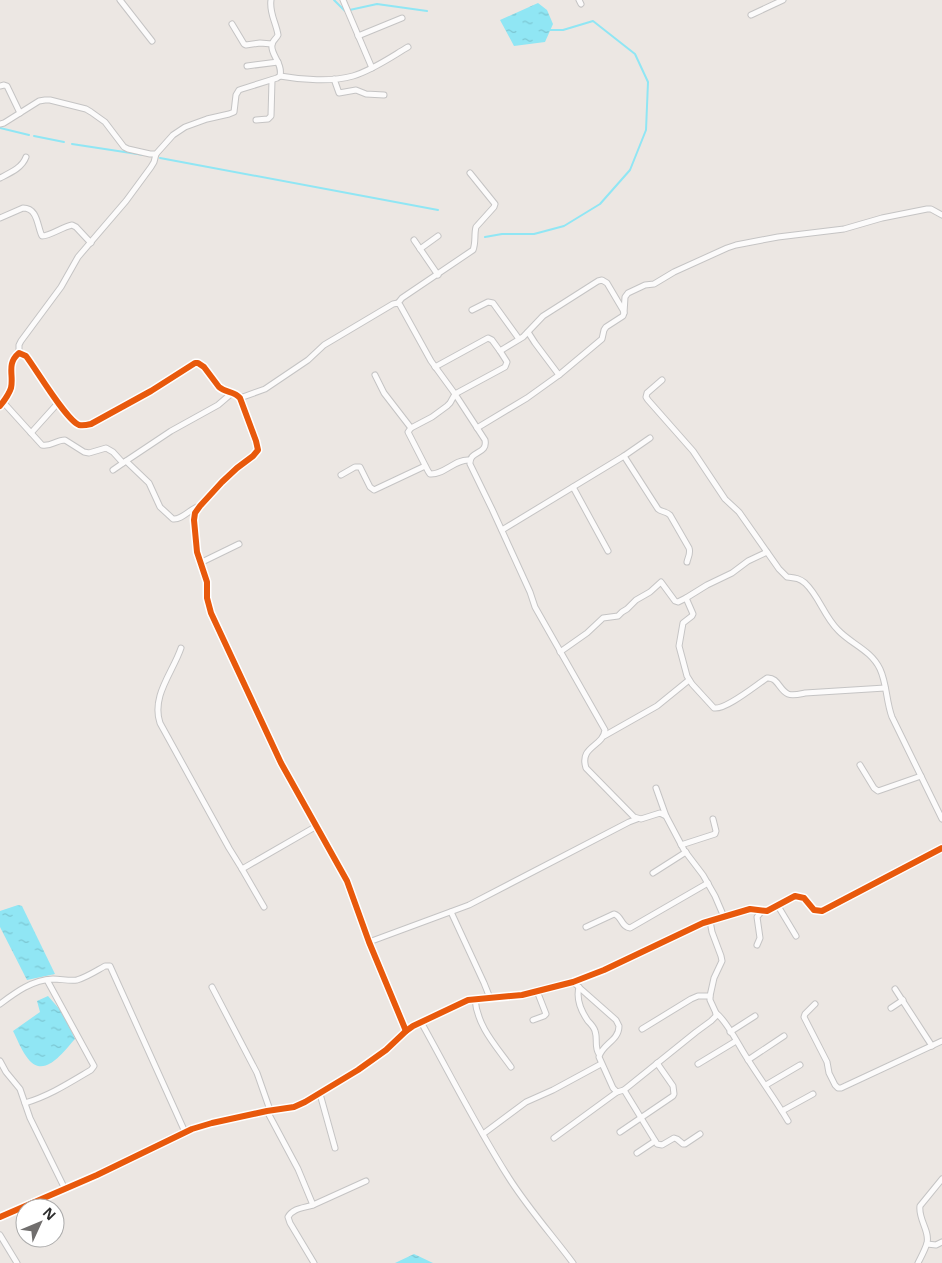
<svg xmlns="http://www.w3.org/2000/svg" width="942" height="1263" font-family="'Noto Sans',sans-serif">
  <defs>
    <pattern id="water-ripples" width="26" height="14" patternUnits="userSpaceOnUse" patternTransform="scale(1.25)"><rect width="26" height="14" fill="#90e6f4"/><path d="M2 4q2-2 4 0t4 0M15 11q2-2 4 0t4 0" fill="none" stroke="#7cc6d2"/></pattern>
  </defs>
  <rect width="100%" height="100%" fill="#ece7e3"/>
  <g fill="url(#water-ripples)">
    <polygon points="538,3 547,10 553,24 545,42 514,46 500,20"/>
    <polygon points="18,905 22,906 55,974 27,980 0,927 0,911"/>
    <path d="M48 996 62 1012 75 1039C63 1052 43 1082 26 1056 21 1049 17 1039 13 1031L40 1012 37 1001Z"/>
    <polygon points="414,1254 433,1263 395,1263"/>
  </g>
  <g fill="none" stroke-linecap="round" stroke-linejoin="round">
    <g stroke="#90e6f4" stroke-width="2">
      <polyline points="334,0 345,11 377,4 427,11"/>
      <polyline points="0,128 29,135"/>
      <polyline points="34,136 64,142"/>
      <polyline points="72,144 144,155"/>
      <polyline points="160,158 438,210"/>
      <polyline points="485,237 502,234 534,234 564,226 600,204 630,170 646,130 648,82 635,54 593,21 563,30 548,30"/>
    </g>
    <defs>
      <g id="minor">
        <polyline points="120,0 152,41"/>
        <polyline points="343,0 372,68"/>
        <polyline points="579,0 581,4"/>
        <polyline points="751,15 783,0"/>
        <polyline points="232,24 244,44 246,45 260,43 272,44"/>
        <polyline points="358,36 402,18"/>
        <polyline points="247,66 278,62"/>
        <path d="M280 76C302 80 332 82 353 76 373 70 391 57 408 47"/>
        <polyline points="334,79 339,93 356,90 366,94 384,95"/>
        <polyline points="0,86 4,85 7,86 20,113"/>
        <polyline points="256,120 268,119 271,116 272,80"/>
        <path d="M0 124 4 123 39 101 45 100H50L86 109 91 112 105 122 124 147 128 149 150 154H156L173 135 185 127 207 119 229 114 234 112 236 95 239 90 242 89 277 78 280 76C283 63 270 54 272 45 272 41 277 38 278 35 276 22 269 13 271 0"/>
        <path d="M0 178C10 173 22 168 26 157"/>
        <path d="M0 218 23 208C38 208 37 226 42 236 50 236 62 227 72 225L76 227 91 243"/>
        <polyline points="414,240 438,275"/>
        <polyline points="420,249 438,236"/>
        <path d="M398 303 402 298 473 250C476 243 474 234 476 227L494 207 495 204 470 173"/>
        <polyline points="472,310 488,302 493,303 519,339"/>
        <polyline points="624,313 625,297 628,293 645,285 654,284 674,272 727,248 736,245 778,237 844,229 882,218 927,209 931,209 942,215"/>
        <polyline points="528,332 535,343 559,375"/>
        <polyline points="19,353 19,345 21,341 61,287 78,257 126,201 151,167 154,162 156,154"/>
        <polyline points="435,367 488,338 492,340 500,351 523,337 543,316 598,281 602,280 607,283 623,310 624,313 623,316 606,327 604,330 602,339 559,375 527,398 477,428"/>
        <polyline points="375,375 384,393 411,428"/>
        <path d="M662 380 647 393 646 397 648 400 693 451 725 499 739 512 779 569 787 577C795 578 799 578 805 583 819 596 824 616 838 630 851 644 871 650 880 669 887 684 886 701 892 717L942 819"/>
        <path d="M240 398 265 389 308 360 324 345 393 304 398 303 400 305 431 361 455 394 485 440C488 455 469 450 470 464L492 509 530 592 535 607 605 730C603 747 579 746 586 768L634 817 641 819 660 813 666 816 684 850 703 875 715 896 724 917"/>
        <path d="M3 402 42 445C51 447 56 440 65 440L84 452 89 453 106 448 113 452 123 463"/>
        <path d="M0 406C4 401 9 394 11 388 14 375 6 364 19 353L26 356C36 369 66 420 79 425 83 426 87 425 91 424L151 391 195 363H198L204 367 219 387C226 393 234 391 240 398L256 441 258 450 253 456 237 468 222 482 200 506 195 513 194 520 197 552 207 582V598L211 613 281 763 347 881 369 942 406 1031"/>
        <polyline points="31,433 58,403"/>
        <polyline points="624,456 650,438"/>
        <path d="M469 460C455 459 444 475 430 474L428 471 408 432 411 428 432 417 447 406 450 403 455 394 505 367 507 362 500 351"/>
        <polyline points="126,461 171,431 218,405 232,393"/>
        <path d="M113 470 126 461 149 483 160 507 173 519C182 520 190 509 199 506"/>
        <polyline points="341,475 355,467 360,467 370,487 374,490 425,466"/>
        <polyline points="573,487 608,551"/>
        <path d="M502 530 624 456 658 509C661 512 666 511 670 515L689 548C691 553 688 557 687 562"/>
        <polyline points="200,563 239,544"/>
        <polyline points="686,598 707,585 732,573 748,561 767,552"/>
        <path d="M181 648C173 672 151 696 160 723L229 848 242 869"/>
        <path d="M560 652 587 633 603 618 618 616 622 612 627 609 636 600 650 592 661 582 675 601 678 602 686 598 693 614 692 616 683 623 679 646 687 676 692 684 714 708C726 710 756 685 767 678 778 677 779 690 788 694 793 696 800 694 805 693L885 688"/>
        <polyline points="604,736 657,706 689,680"/>
        <polyline points="860,765 874,788 878,791 921,776"/>
        <polyline points="656,788 666,816"/>
        <polyline points="681,845 715,834 716,831 713,819"/>
        <polyline points="653,873 686,852"/>
        <polyline points="778,906 796,936"/>
        <polyline points="264,907 242,869 315,827"/>
        <polyline points="451,912 484,983 490,998"/>
        <path d="M586 927 614 914C622 916 621 927 630 928L708 883"/>
        <polyline points="369,942 469,905 629,822 637,819"/>
        <polyline points="757,945 760,938 757,917 762,911"/>
        <path d="M573 982 616 1020 619 1026C619 1041 602 1044 599 1057L613 1088 617 1092 624 1090 696 1032 711 1021 716 1016V1013L710 1000V996L714 978 722 961 721 956 712 932 710 921"/>
        <polyline points="212,987 257,1073 270,1110"/>
        <path d="M579 987C576 999 581 1011 588 1021 591 1024 594 1027 595 1031 598 1039 594 1047 599 1054"/>
        <polyline points="895,989 932,1046"/>
        <path d="M475 999C477 1026 496 1046 511 1067"/>
        <path d="M0 1004C16 992 32 980 53 979 61 979 69 981 77 980 87 977 96 971 105 966H110L185 1132"/>
        <polyline points="815,1004 805,1014 804,1017 827,1062 829,1073 835,1085 838,1088 841,1088 942,1041"/>
        <polyline points="891,1008 903,1000"/>
        <path d="M716 1013C727 1021 739 1046 747 1058 760 1079 775 1099 788 1121"/>
        <polyline points="533,1020 544,1016 546,1014 537,991"/>
        <path d="M421 1022C450 1074 477 1128 509 1178 528 1208 552 1235 573 1263"/>
        <polyline points="642,1029 691,999 698,996 710,996"/>
        <polyline points="730,1032 755,1016"/>
        <polyline points="748,1060 784,1036"/>
        <polyline points="0,1061 6,1072 20,1089 30,1118 65,1189"/>
        <polyline points="698,1064 736,1041"/>
        <polyline points="766,1085 800,1065"/>
        <polyline points="624,1090 657,1144 662,1145 674,1138 677,1139 683,1144 685,1144 700,1134"/>
        <polyline points="320,1094 335,1148"/>
        <path d="M25 1103C49 1096 69 1083 91 1070L94 1066 47 980"/>
        <path d="M267 1111 298 1169 313 1205C304 1208 293 1208 288 1217L290 1223 314 1263"/>
        <polyline points="782,1111 813,1094"/>
        <polyline points="620,1132 673,1096 674,1094 673,1086 657,1063"/>
        <polyline points="483,1134 526,1102 553,1090 601,1064"/>
        <polyline points="554,1138 617,1092"/>
        <polyline points="637,1153 655,1141"/>
        <polyline points="313,1205 366,1181"/>
        <polyline points="0,1217 97,1175 192,1129 212,1123 267,1111 294,1107 305,1102 358,1070 386,1050 406,1031 413,1026 468,1000 522,995 573,982 604,970 703,923 750,909 767,911 795,896 804,898 814,910 822,911 942,848"/>
        <polyline points="0,1235 17,1263"/>
        <polyline points="927,1244 936,1245 942,1242"/>
        <path d="M918 1263C921 1257 925 1250 927 1243 930 1231 918 1219 920 1206L942 1179"/>
      </g>
    </defs>
    <use href="#minor" stroke="#c5c4c4" stroke-width="7"/>
    <use href="#minor" stroke="#fcfbfb" stroke-width="5"/>
    <defs>
      <g id="cycleway">
        <path d="M0 406C4 401 9 394 11 388 14 375 6 364 19 353L26 356C36 369 66 420 79 425 83 426 87 425 91 424L151 391 195 363H198L204 367 219 387C226 393 234 391 240 398L256 441 258 450 253 456 237 468 222 482 200 506 195 513 194 520 197 552 207 582V598L211 613 281 763 347 881 369 942 406 1031"/>
        <polyline points="0,1217 97,1175 192,1129 212,1123 267,1111 294,1107 305,1102 358,1070 386,1050 406,1031 413,1026 468,1000 522,995 573,982 604,970 703,923 750,909 767,911 795,896 804,898 814,910 822,911 942,848"/>
      </g>
    </defs>
    <use href="#cycleway" stroke="#fff" stroke-width="9"/>
    <use href="#cycleway" stroke="#e8590c" stroke-width="6"/>
  </g>
  <g transform="translate(40 1223) rotate(46)"><circle r="24" fill="#ffffff" stroke="#ababab"/>
  <path d="M0-4L9 19L0 12L-9 19Z" fill="#706e6d"/>
  <text y="-8" font-size="14" font-weight="bold" text-anchor="middle" fill="#2d2d2d">N</text>
  </g>
</svg>
